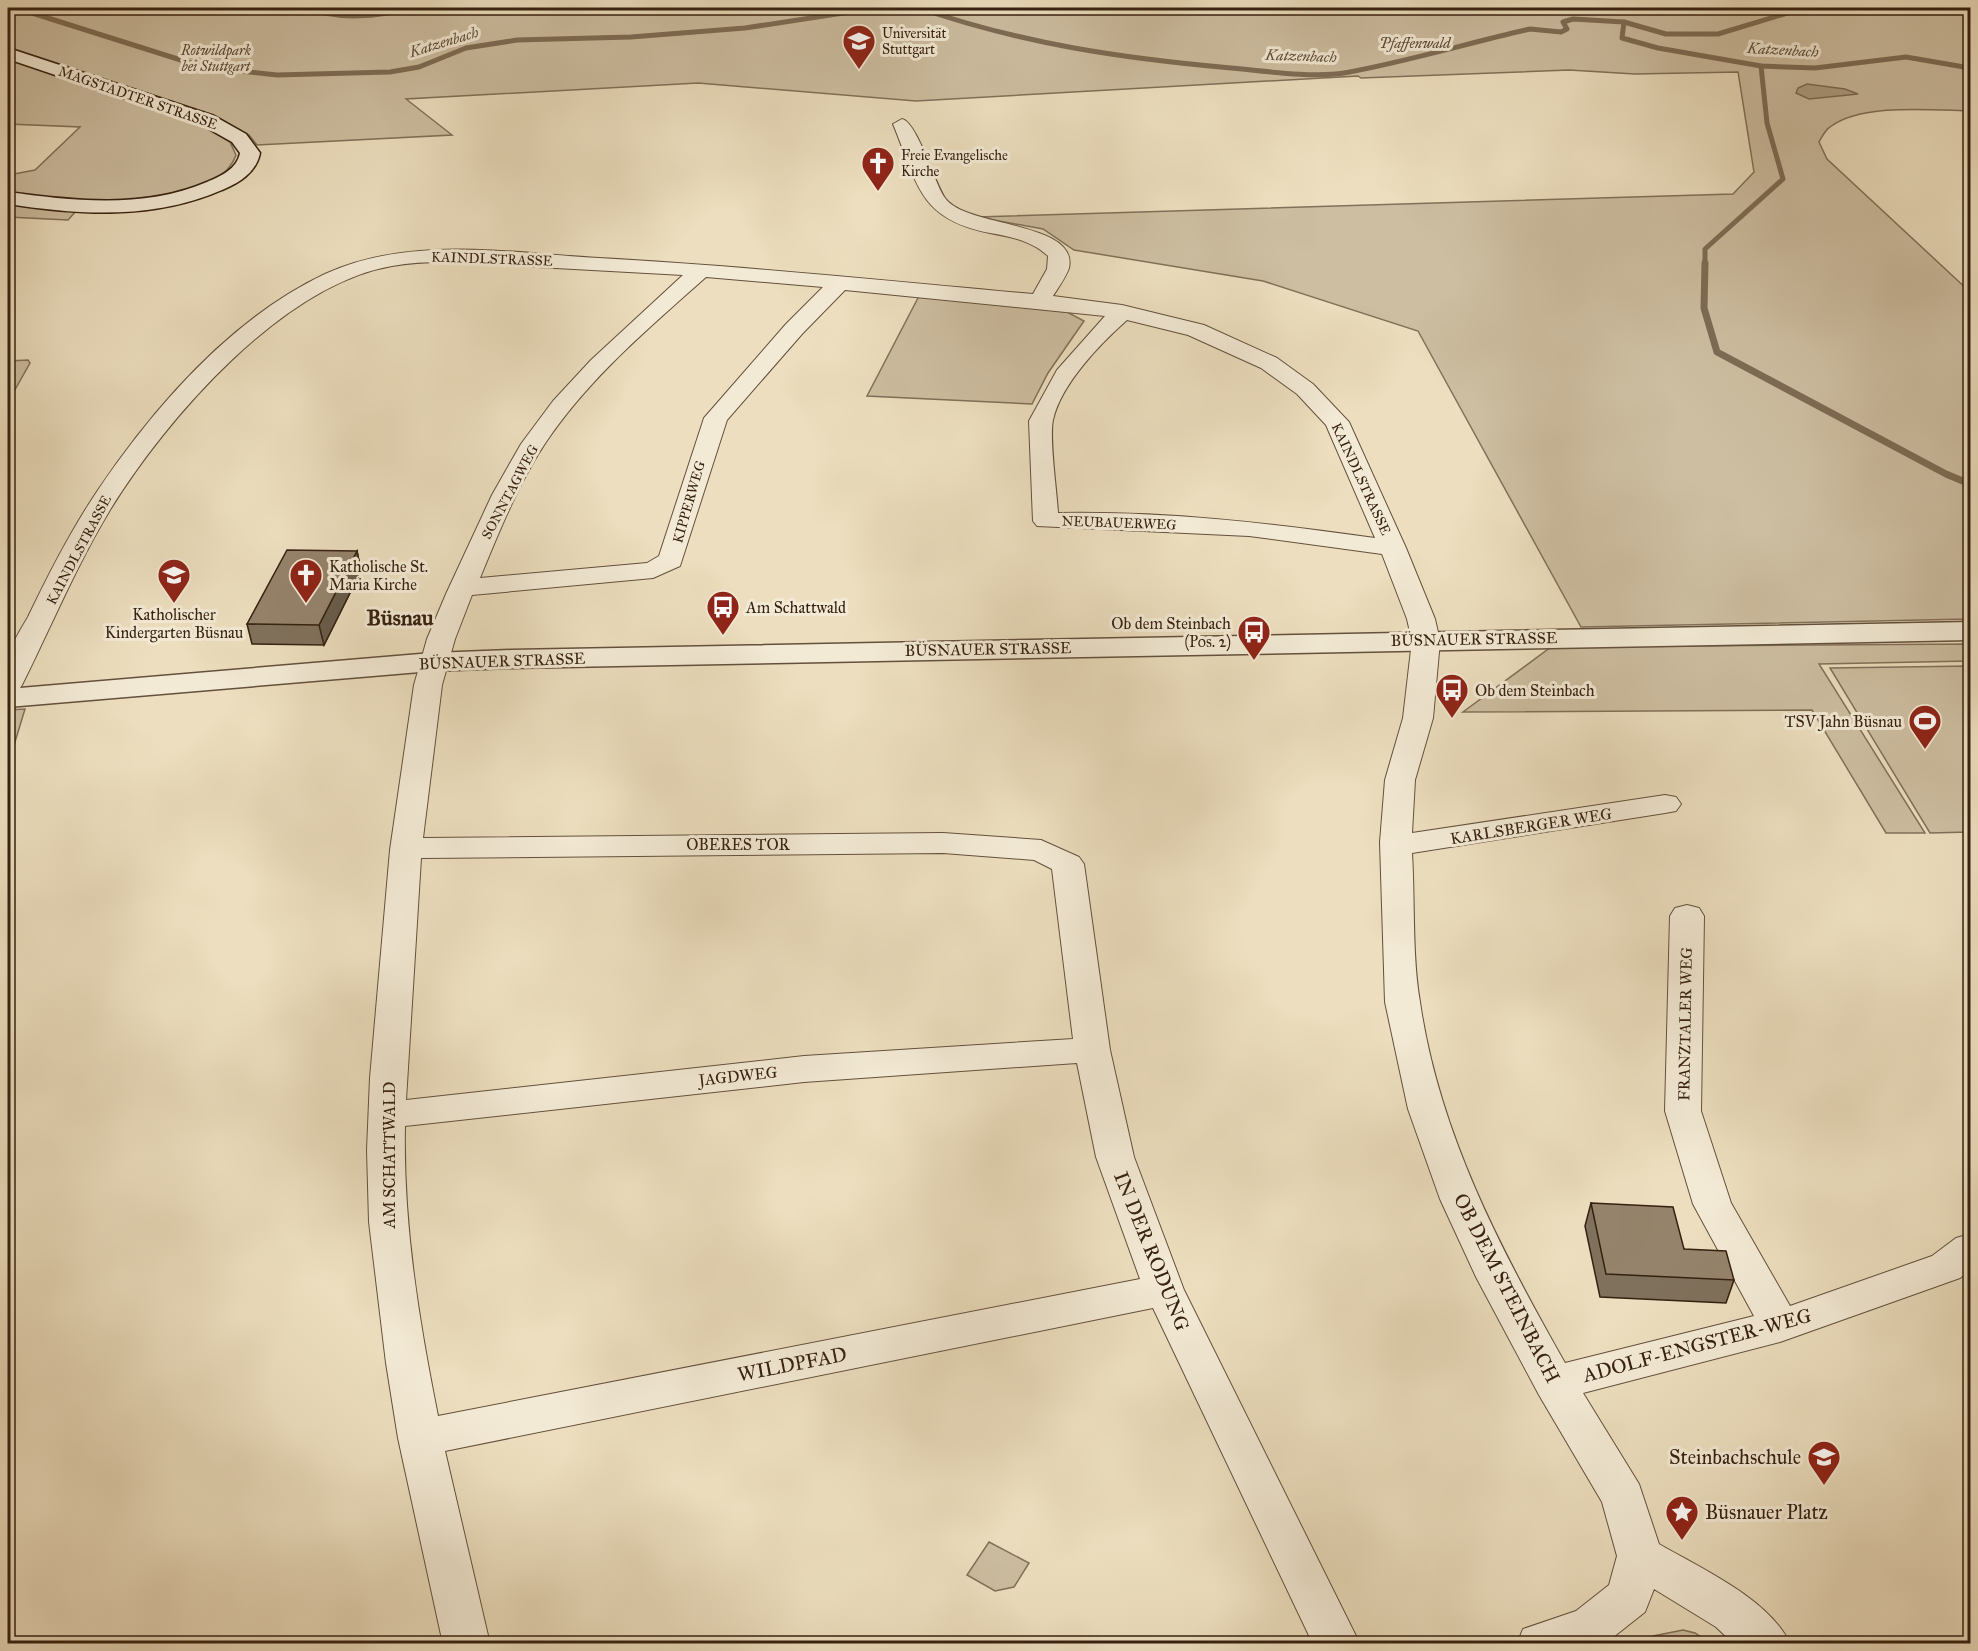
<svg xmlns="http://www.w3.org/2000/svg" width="1978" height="1651" font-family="'IM FELL Great Primer',serif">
  <rect width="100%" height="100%" fill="#ecdebe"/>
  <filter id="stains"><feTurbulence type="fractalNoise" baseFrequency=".00333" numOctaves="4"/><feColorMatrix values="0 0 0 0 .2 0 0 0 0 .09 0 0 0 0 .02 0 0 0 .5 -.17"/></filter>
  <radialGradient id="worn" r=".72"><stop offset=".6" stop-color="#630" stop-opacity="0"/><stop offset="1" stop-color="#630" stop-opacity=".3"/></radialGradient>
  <g fill="#cdbea1" stroke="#827059" stroke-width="1.5">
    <path d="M8 8H1970V111C1932 110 1861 103 1830 127 1825 130 1822 137 1819 142L1827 159 1970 292V619L1581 627 1418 331 1263 281 1074 250 1043 229 977 217 1733 194 1754 172 1738 72 1635 74 1569 70 1361 78 1358 76 916 101 698 83 406 99 452 135 257 145 249 135 214 115 8 47Z"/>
    <path d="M8 59 198 123 230 142 236 155C214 216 57 200 8 192V175L35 170 80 127 8 124Z"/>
    <polygon points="8,204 76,211 68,220 8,217"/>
    <polygon points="919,296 1067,312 1084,321 1048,373 1032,404 867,396"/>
    <polygon points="28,360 30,363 8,402 8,361"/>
    <polygon points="1970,644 1970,661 1819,664 1925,833 1886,833 1812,710 1463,712 1551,647"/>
    <polygon points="1970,666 1970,832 1930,833 1830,668"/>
    <polygon points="25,709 8,765 8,710"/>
    <polygon points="989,1542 1029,1563 1014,1587 995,1591 967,1575"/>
    <polygon points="1683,1630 1695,1633 1710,1643 1642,1643 1653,1636"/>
  </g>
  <polygon fill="#ae9e83" stroke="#7e6c55" stroke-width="1.5" points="1807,84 1845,89 1858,94 1809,99 1796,93 1798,88"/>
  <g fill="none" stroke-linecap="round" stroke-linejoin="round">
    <g stroke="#7e6c55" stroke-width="5">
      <polyline points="30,8 32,13 203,67 277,75 390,72 419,67 466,48 517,40 631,37 745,28 876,8"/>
      <path d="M307 8C342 21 377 16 413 8"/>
      <path d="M919 8C1024 44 1120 58 1231 68 1264 71 1312 78 1344 73 1406 62 1468 43 1530 29L1561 32 1567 29 1563 22 1573 19 1624 22 1622 38 1658 48 1761 66 1815 68 1906 57 1970 68"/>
      <polyline points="1624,22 1666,34 1718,34 1804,8"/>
      <polyline points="1705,264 1705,249 1783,179 1767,123 1761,66"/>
    </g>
    <polyline stroke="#7e6c55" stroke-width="7" points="1705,263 1704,308 1717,352 1946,474 1970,484"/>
    <defs>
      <path id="minor" d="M902 119C917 122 934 182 945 198 966 228 1079 221 1069 268 1066 277 1058 288 1053 296L1122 305 1204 325 1277 358 1313 384 1349 422 1406 548 1435 619 1440 641 1433 718 1415 780 1412 833 1665 795 1676 797 1681 804 1676 811 1665 813 1412 853C1415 901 1412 955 1420 1002 1439 1133 1501 1250 1565 1363L1754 1316 1693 1204 1665 1111 1670 916 1675 908 1687 905 1699 908 1704 916 1701 1111 1731 1203 1790 1306 1932 1256 1956 1238 1970 1234V1270L1960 1278 1780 1342 1583 1393 1639 1484 1659 1544C1700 1568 1770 1599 1790 1644H1734L1716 1627 1654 1589 1645 1612 1607 1642 1517 1644 1523 1629 1576 1611 1609 1585 1617 1556 1602 1502 1539 1395 1476 1277 1440 1199 1408 1109 1385 1002 1380 842 1385 780 1403 718 1412 641 1407 619 1382 554 1249 536 1037 526 1033 521 1029 421 1057 370 1105 316 845 290 802 334 727 420 680 566 653 578 472 595 455 639 442 685 423 838 943 833 1041 840 1079 857 1084 864 1110 1050 1134 1157 1184 1290 1360 1644H1313L1153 1308 445 1451 490 1644H443L398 1438 386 1363 369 1222 367 1150 370 1078 390 850 414 685 427 639 446 594 492 495 521 444 553 401 591 360 683 275C628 272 574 269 519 266 477 263 434 259 392 266 282 285 166 419 110 510 76 566 51 627 22 685L18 691 8 694C7 683 5 667 8 656 12 643 21 629 28 617 49 573 71 530 98 490 155 406 232 318 325 274 410 235 509 253 599 258 744 266 888 281 1033 294L1047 269 1048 256C1032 241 1012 237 990 233 918 219 918 184 893 124ZM706 277 823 287 786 324 704 418 659 556 647 563 480 578C499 532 518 484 546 442 589 378 649 328 706 277ZM1127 320 1188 335 1261 368 1297 394 1326 425 1375 538C1270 523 1165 511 1058 513 1057 491 1049 439 1053 420 1061 384 1100 344 1127 320ZM943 853 1034 860 1052 869 1073 1039 804 1056 406 1100 421 858ZM1077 1063 1096 1157 1140 1279 438 1416C419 1321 403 1224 405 1126L804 1082Z"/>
      <polygon id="tertiary" points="1970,622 1970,640 512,668 432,671 8,707 8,689 432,653 512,650"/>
      <path id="secondary" d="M8 48 214 116 246 134 260 153C256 173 239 183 222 190 154 220 79 215 8 204V192C74 201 144 209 207 182 221 176 237 169 240 153L232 142 200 124 8 59Z"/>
    </defs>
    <use href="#minor" stroke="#64503c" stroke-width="2"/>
    <use href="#tertiary" stroke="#64503c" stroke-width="3"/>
    <use href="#secondary" stroke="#362111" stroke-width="3"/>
    <use href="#minor" fill="#f3ead5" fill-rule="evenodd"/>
    <use href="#tertiary" fill="#f3ead5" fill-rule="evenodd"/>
    <use href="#secondary" fill="#f3ead5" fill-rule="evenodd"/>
  </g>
  <g fill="#80715c" stroke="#362111" stroke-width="1.5">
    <polygon points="357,551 361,571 324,645 252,644 247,624"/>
    <polygon points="1591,1203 1684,1249 1734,1280 1726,1303 1600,1297 1585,1226"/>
  </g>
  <polygon fill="#685c4b" stroke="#362111" stroke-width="1.5" points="357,551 361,571 324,645 319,625"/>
  <g fill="#95836b" stroke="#362111" stroke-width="1.5">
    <polygon points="287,550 357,551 319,625 247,624"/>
    <polygon points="1591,1203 1673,1207 1684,1249 1726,1251 1734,1280 1606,1274"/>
  </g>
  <defs>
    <symbol id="university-pin" viewBox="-11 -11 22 30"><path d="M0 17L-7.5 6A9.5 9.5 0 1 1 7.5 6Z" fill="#8f2418" stroke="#f3ead5"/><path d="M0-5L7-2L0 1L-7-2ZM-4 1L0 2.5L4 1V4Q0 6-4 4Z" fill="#fff"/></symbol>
    <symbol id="church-pin" viewBox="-11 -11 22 30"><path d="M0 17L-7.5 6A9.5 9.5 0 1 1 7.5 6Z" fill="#8f2418" stroke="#f3ead5"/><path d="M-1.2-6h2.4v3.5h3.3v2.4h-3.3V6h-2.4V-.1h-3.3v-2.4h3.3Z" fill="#fff"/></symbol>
    <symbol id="school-pin" viewBox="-11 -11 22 30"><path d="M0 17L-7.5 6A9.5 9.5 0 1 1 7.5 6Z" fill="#8f2418" stroke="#f3ead5"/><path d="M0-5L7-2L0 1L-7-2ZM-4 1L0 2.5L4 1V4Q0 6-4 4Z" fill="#fff"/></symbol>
    <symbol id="bus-pin" viewBox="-11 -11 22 30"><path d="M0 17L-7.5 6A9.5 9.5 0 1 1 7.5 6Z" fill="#8f2418" stroke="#f3ead5"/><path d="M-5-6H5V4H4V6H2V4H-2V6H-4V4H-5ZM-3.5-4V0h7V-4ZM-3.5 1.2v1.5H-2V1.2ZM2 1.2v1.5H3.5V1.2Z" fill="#fff"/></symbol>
    <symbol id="stadium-pin" viewBox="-11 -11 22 30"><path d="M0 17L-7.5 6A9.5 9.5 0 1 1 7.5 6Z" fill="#8f2418" stroke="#f3ead5"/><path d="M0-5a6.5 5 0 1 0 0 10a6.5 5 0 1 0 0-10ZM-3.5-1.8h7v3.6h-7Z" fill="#fff"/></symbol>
    <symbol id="sight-pin" viewBox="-11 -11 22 30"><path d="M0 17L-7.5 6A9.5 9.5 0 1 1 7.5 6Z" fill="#8f2418" stroke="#f3ead5"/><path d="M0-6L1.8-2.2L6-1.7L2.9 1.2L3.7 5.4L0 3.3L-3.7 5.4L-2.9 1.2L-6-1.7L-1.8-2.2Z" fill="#fff"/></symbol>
  </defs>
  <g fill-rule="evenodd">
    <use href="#university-pin" x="840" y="22" width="38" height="52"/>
    <use href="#church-pin" x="859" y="144" width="38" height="52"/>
    <use href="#school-pin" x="155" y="556" width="38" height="52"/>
    <use href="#church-pin" x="287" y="556" width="38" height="52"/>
    <use href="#bus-pin" x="704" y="588" width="38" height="52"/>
    <use href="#bus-pin" x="1235" y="613" width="38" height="52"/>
    <use href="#bus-pin" x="1433" y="671" width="38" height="52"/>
    <use href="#stadium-pin" x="1906" y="702" width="38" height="52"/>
    <use href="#school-pin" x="1805" y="1438" width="38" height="52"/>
    <use href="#sight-pin" x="1663" y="1493" width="38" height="52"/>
  </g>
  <g text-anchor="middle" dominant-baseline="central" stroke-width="6" stroke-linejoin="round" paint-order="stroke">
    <g font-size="14" fill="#362111" stroke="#f3ead5" text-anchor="start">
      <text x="882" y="33">Universität<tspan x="882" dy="16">Stuttgart</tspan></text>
      <text x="901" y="155">Freie Evangelische<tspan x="901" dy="16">Kirche</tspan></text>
    </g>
    <g font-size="14" font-style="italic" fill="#5c4835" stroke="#f3ead5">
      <text x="1415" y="43">Pfaffenwald</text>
      <text x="216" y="50">Rotwildpark<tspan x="216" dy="16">bei Stuttgart</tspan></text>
    </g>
    <g font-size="14" fill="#362111" stroke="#f3ead5">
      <text transform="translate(138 98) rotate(19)">MAGSTADTER STRASSE</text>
      <text transform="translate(492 259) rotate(2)">KAINDLSTRASSE</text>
      <text transform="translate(1361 479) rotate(65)">KAINDLSTRASSE</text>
      <text transform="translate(510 492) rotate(-62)">SONNTAGWEG</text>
      <text transform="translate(689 502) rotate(-74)">KIPPERWEG</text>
      <text transform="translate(1119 523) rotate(2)">NEUBAUERWEG</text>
      <text transform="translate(79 550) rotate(-62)">KAINDLSTRASSE</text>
    </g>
    <g font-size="15" font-style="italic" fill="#604d39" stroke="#f3ead5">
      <text transform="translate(444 42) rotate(-17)">Katzenbach</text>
      <text transform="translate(1783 50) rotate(3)">Katzenbach</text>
      <text transform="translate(1301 56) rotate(2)">Katzenbach</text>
    </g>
    <g font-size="16" fill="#362111" stroke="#f3ead5" text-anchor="start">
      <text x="329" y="566">Katholische St.<tspan x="329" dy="18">Maria Kirche</tspan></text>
      <text x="746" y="607">Am Schattwald</text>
      <text x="174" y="614" text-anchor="middle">Katholischer<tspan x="174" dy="18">Kindergarten Büsnau</tspan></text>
      <text x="1231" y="623" text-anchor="end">Ob dem Steinbach<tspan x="1231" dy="18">(Pos. 2)</tspan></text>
      <text x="1475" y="690">Ob dem Steinbach</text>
      <text x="1902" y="721" text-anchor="end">TSV Jahn Büsnau</text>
    </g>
    <g font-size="16" fill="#362111" stroke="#f3ead5">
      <text transform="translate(1474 639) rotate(-1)">BÜSNAUER STRASSE</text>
      <text transform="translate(988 649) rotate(-1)">BÜSNAUER STRASSE</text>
      <text transform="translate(502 661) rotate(-2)">BÜSNAUER STRASSE</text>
      <text transform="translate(1531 826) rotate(-9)">KARLSBERGER WEG</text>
      <text x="738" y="844">OBERES TOR</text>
      <text transform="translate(1685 1024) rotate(-89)">FRANZTALER WEG</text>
      <text transform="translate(738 1076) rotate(-6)">JAGDWEG</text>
      <text transform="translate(389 1155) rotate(-90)">AM SCHATTWALD</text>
    </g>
    <g font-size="20" fill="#362111" stroke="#f3ead5">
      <text transform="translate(1152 1251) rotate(68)">IN DER RODUNG</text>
      <text transform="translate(1507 1288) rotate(63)">OB DEM STEINBACH</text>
      <text transform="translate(1697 1345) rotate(-15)">ADOLF-ENGSTER-WEG</text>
      <text transform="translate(792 1364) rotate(-11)">WILDPFAD</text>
    </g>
    <g font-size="20" fill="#362111" stroke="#f3ead5" text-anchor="end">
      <text x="1801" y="1457">Steinbachschule</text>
      <text x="1705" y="1512" text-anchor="start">Büsnauer Platz</text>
    </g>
    <g font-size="22" font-weight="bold" fill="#362111" stroke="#f3ead5">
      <text x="400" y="617">Büsnau</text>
    </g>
  </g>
  <rect width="1978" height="1651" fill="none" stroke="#ecdebe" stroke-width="30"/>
  <rect x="9" y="9" width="1960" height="1633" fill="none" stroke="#362111" stroke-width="3"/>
  <rect x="15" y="15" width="1948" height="1621" fill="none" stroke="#362111" stroke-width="1.5"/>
  <rect width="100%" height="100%" filter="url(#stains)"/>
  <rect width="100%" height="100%" fill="url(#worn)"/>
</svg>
